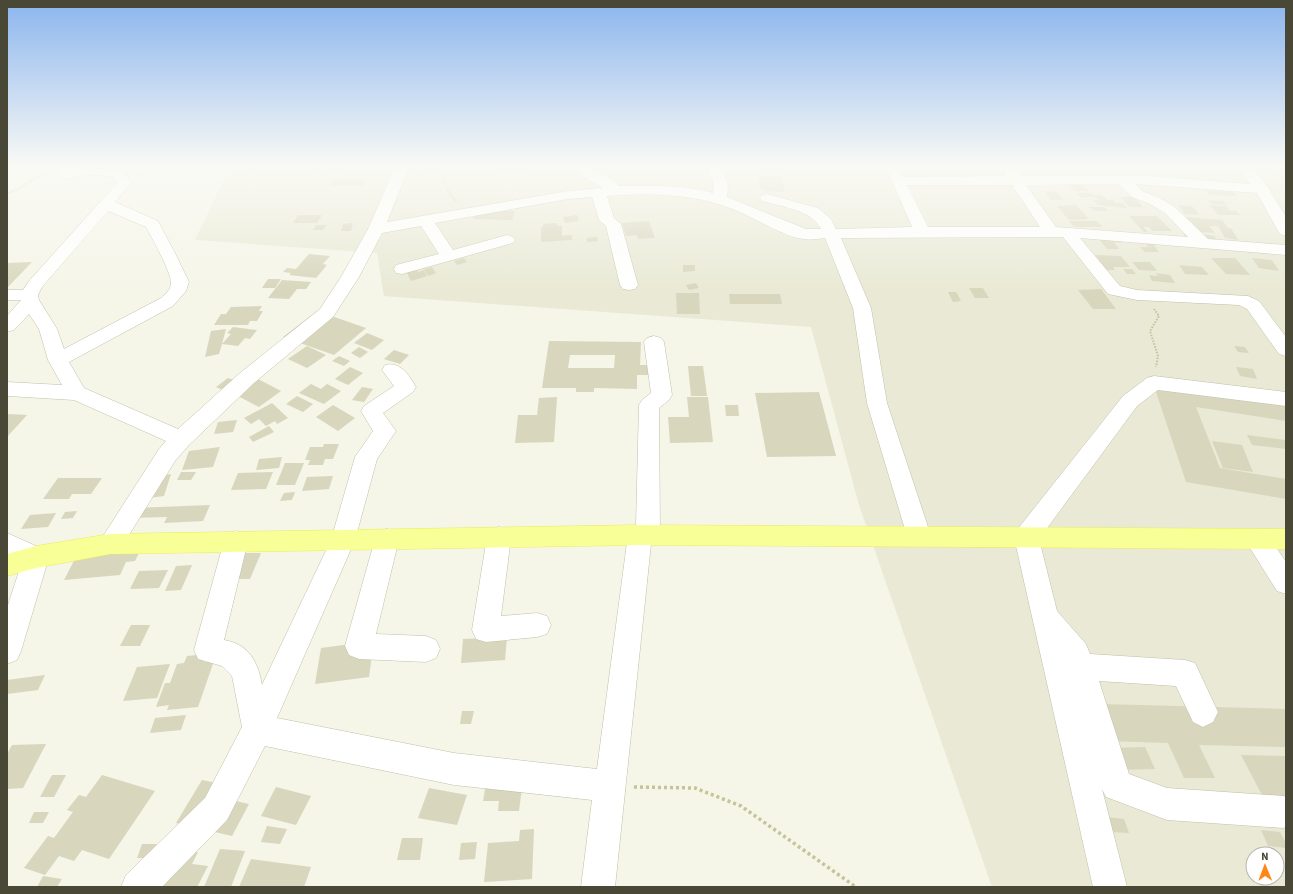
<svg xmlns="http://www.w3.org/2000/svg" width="1293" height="894" font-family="'Source Sans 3',sans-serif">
  <rect width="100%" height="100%" fill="#f5f5e8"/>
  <path fill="#e9e9d5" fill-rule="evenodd" d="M230 167H1286V887H992L859 505 811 327 384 296 377 253 195 240ZM1253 854H1277V878H1253Z"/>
  <g fill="#d8d6bc" fill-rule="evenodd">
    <polygon points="495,167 521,167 522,170 497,172"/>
    <polygon points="767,167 781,167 783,172 768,172"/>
    <polygon points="332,168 344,168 341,173 328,173"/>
    <polygon points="299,169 314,169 309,175 294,175"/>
    <polygon points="758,176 782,176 785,192 763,191 763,189 760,189"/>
    <polygon points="334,179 368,179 364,186 329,186"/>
    <polygon points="1078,179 1089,191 1075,191 1064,180"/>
    <polygon points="1205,189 1232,190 1237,196 1210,195"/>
    <polygon points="1045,191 1057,192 1064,200 1051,200"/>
    <polygon points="1077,193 1091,193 1094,197 1080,197"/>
    <polygon points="1094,195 1102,195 1107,200 1113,200 1116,203 1123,203 1127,208 1098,205 1093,200 1098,200"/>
    <polygon points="1134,196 1149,198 1135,198 1143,207 1130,207 1119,197"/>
    <polygon points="1208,200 1223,201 1227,205 1212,204"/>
    <polygon points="1076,205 1089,219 1069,220 1057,206"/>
    <polygon points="1178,205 1192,206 1200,215 1185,214"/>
    <polygon points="1209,205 1226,206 1230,211 1236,211 1240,215 1218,215"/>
    <polygon points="1088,207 1105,207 1108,211 1095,211"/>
    <polygon points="477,210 515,211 512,220 473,219"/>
    <polygon points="298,215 322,215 317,223 293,223"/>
    <polygon points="577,215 579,221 565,223 563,217"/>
    <polygon points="1129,216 1157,216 1172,231 1152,231 1149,227 1143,227 1148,232 1144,232"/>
    <polygon points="1185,217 1222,220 1228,228 1231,228 1238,240 1225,238 1218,226 1209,226 1215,233 1198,232 1191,222 1188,222"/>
    <polygon points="649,221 655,238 638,239 637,235 626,236 622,223"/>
    <polygon points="1069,221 1097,221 1102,227 1074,227"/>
    <polygon points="353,223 351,231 341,231 343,224"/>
    <polygon points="557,223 557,226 562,226 562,236 572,235 572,240 541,242 541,227 543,227 543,224"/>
    <polygon points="316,225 327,225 323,230 313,230"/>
    <polygon points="1183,231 1215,236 1218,244 1185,239"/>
    <polygon points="1096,235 1118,236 1123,243 1114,242 1119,249 1107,249"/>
    <polygon points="597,237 598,241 587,242 587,238"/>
    <polygon points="1145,243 1152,243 1159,252 1145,252 1140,247 1148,247"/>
    <polygon points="309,254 330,256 323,264 327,265 316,278 289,275 291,273 283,272 287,268 296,269"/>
    <polygon points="1095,255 1121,256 1130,267 1113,267 1115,270 1105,270"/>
    <polygon points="464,258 467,262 457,265 454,261"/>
    <polygon points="1211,258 1235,258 1250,275 1226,274"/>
    <polygon points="1252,258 1272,260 1279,271 1259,268"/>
    <polygon points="32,262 7,288 7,263"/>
    <polygon points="1132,262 1150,262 1157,271 1139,270"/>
    <polygon points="414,264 418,272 424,270 427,276 411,281 404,267"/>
    <polygon points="683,265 695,265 695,271 683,272"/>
    <polygon points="1179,265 1202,267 1209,275 1185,274"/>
    <polygon points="432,267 436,273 428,276 424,269"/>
    <polygon points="1123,269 1132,269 1136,274 1127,274"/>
    <polygon points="1156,273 1170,275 1175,283 1152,281 1149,275 1158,276"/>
    <polygon points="268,279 281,279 275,288 262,288"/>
    <polygon points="282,280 311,282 306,289 297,289 289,299 268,298"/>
    <polygon points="696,283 699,288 689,290 686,285"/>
    <polygon points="969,288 983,288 989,298 975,298"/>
    <polygon points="1101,289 1116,309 1093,309 1078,290"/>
    <polygon points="948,292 956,292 961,301 953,302"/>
    <polygon points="676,293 699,293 700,314 677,314"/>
    <polygon points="729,294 780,294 782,304 730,304"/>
    <polygon points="262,306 259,311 263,311 257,321 250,321 248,325 214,325 221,314 226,314 231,307"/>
    <polygon points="317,311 366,328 334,355 283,337"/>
    <polygon points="233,327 257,330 250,339 245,338 238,346 222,344 219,354 205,357 211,331 226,329 222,344 231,334 227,333"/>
    <polygon points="367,333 384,340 372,350 354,343"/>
    <path d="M549 341 641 342 640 365H651V375H637V389L594 388V392H576V388H542ZM570 355H615L614 368H568Z"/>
    <polygon points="307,346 326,355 307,368 288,359"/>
    <polygon points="1234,346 1245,347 1249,353 1238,352"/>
    <polygon points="359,347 368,352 360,358 351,353"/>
    <polygon points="394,350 409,355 400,364 384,359"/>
    <polygon points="339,356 350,361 344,366 332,361"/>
    <polygon points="688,366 703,366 707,396 691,396"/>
    <polygon points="350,367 363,373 348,385 335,379"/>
    <polygon points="1236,367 1253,369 1257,379 1240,376"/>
    <polygon points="228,378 237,381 232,394 216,387"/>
    <polygon points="258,379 281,391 259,407 236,395"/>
    <polygon points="311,384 321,389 327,384 341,391 324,404 299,393"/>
    <polygon points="1154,386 1286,403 1286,421 1196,407 1220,468 1286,479 1286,499 1186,482"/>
    <polygon points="362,387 373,389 364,402 352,400"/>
    <polygon points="819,392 836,456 767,457 755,393"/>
    <polygon points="297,396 313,404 303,412 286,404"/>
    <polygon points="557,397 554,442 515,443 518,415 537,415 539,398"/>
    <polygon points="687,397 708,397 713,442 670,443 668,417 689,417"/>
    <polygon points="272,403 288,418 277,424 275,421 266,426 259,419 251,424 244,418"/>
    <polygon points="333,405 355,418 338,431 316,417"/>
    <polygon points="725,405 738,405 739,416 726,416"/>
    <polygon points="7,414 27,415 7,437"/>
    <polygon points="237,420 233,432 214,434 218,422"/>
    <polygon points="269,426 274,432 253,442 249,437"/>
    <polygon points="1247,435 1286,440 1286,449 1252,445"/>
    <polygon points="1212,441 1242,445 1253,472 1223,468"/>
    <polygon points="324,444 339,444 333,459 325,459 323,465 308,465 310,460 305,460 310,447 323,447"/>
    <polygon points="220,447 213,467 182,470 189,451"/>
    <polygon points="282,457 279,468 256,470 259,459"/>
    <polygon points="285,463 304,463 295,485 276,485"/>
    <polygon points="181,472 196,472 191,480 177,480"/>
    <polygon points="273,472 266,489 231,490 238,473"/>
    <polygon points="171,474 164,496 140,499 147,478"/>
    <polygon points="333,476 329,489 302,491 307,477"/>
    <polygon points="58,478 102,478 91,494 72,494 69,499 43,499"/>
    <polygon points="295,492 292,500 280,501 284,493"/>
    <polygon points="210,505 203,521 164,523 167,517 129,518 135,508"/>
    <polygon points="77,511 73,518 61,519 65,512"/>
    <polygon points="56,513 48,527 21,529 30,515"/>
    <polygon points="141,549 135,561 126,562 120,575 64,580 77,555"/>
    <polygon points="230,553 261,553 250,579 218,579"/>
    <polygon points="192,565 181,590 165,591 176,566"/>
    <polygon points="168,570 159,588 130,589 139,571"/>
    <polygon points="131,625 150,625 140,646 120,646"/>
    <polygon points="507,637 505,660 461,663 463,639"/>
    <polygon points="374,641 369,677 315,684 321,648"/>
    <polygon points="207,654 204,662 214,661 198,707 167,710 169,705 156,707 165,683 170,683 177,664 184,663 187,656"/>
    <polygon points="170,664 157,698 123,701 137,667"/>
    <polygon points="45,675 38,690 7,694 7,680"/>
    <polygon points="1063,703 1286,709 1286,747 1199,745 1215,778 1184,778 1168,743 1077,740"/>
    <polygon points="462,711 474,711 471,724 460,724"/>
    <polygon points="186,715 181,730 150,733 155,718"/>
    <polygon points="46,744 23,788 7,789 7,754 12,745"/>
    <polygon points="1145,747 1155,769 1119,770 1109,748"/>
    <polygon points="1241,755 1286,756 1286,798 1263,797"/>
    <polygon points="52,775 66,775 54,797 40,797"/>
    <polygon points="102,775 155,791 109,859 82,850 74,861 59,856 45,875 24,868 48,836 54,838 73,812 67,810 79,795 86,797"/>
    <polygon points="487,778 523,779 519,811 498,811 499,801 483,801"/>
    <polygon points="202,780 242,788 236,801 249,804 232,836 176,823"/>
    <polygon points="276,787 311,796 296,825 261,816"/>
    <polygon points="429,788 467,795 457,825 418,818"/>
    <polygon points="34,812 49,812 43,823 29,823"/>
    <polygon points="1106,817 1124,819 1129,833 1111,832"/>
    <polygon points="267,826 287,829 280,844 261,842"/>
    <polygon points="534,829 532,879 484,882 488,843 519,841 520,830"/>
    <polygon points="1261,830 1280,832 1286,843 1286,848 1268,846"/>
    <polygon points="402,838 423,838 420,860 397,860"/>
    <polygon points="477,842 475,859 459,860 461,843"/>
    <polygon points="142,844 157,844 152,858 137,858"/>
    <polygon points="180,849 198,852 192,864 208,866 197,887 160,887"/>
    <polygon points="220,849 245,851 231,887 204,887"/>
    <polygon points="251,859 311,867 304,887 239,887"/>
    <polygon points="43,876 62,879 57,887 37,887"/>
  </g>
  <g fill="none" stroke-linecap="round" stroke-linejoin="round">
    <defs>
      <g id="minor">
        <path d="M59 167H77L76 169 77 167 123 170 131 183 115 202 158 221 175 253 189 282 186 291 173 306 69 362 84 388 178 429 240 373 320 309 341 277 368 229 395 167H409L387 222 568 191 603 188 582 176 577 167H591L593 170 611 179 619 186C650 186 682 184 713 193L714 186 708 167H722L728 186 727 197 806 229H821C811 209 781 207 762 201L760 198 762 195 767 194 818 208 831 219 836 229 912 227 886 167H898L903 177 1006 176 1004 173 1006 170 1011 169 1016 170 1020 176H1149L1250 184 1238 167H1252L1269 189 1286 217V236L1280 234 1278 231 1257 193 1136 184 1142 191 1160 198 1175 207 1208 239 1286 245V255L1080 238 1120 286 1137 290 1248 296 1259 301 1286 337V356L1279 354 1247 309 1239 305 1137 300 1108 294 1063 237 841 238 871 308 887 403 931 536 928 543 919 546 910 543 907 536 867 403 853 308 825 238C818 239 810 240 803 239 779 235 753 216 730 208 691 193 648 193 607 196L614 218 621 224 638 285 635 289 629 290 623 289 620 285 606 226 599 220 592 197 568 199 435 223 453 250 507 235 513 237 515 240 513 243 402 274 396 273 394 269 396 265 439 254 421 226 382 233 359 277 333 317 254 383 189 445 175 461 119 551 110 554 101 551 98 544 159 449 166 441 74 400 7 396V382L62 385 48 360 39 329 29 314 14 330 7 332V316L21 300H7V290H23L29 281 117 183 113 177C104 176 93 174 85 175 75 177 62 183 55 173ZM1119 184 1132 197 1150 204 1165 213 1188 237 1056 227 1026 185ZM907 185H1012L1040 227H928ZM108 211 146 227C152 238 171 272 171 283 171 290 165 294 161 298L64 349 57 329 39 300 38 295 42 287Z"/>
        <path d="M654 336 661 338 664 342 672 395 669 400 659 408 660 535 657 542 651 544 615 887H581L592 800 454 785 265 746 227 820 162 887H121L126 875 205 798 242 727 232 676 222 666 198 659 194 650 224 541 227 534 236 531 245 534 248 541 224 640C249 644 258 662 262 685L331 540 355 457 373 431 361 411 364 406 394 386 382 370 385 365C400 361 409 375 416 387L413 392 383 413 396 431 377 459 355 540 277 718 454 753 597 769 628 535 631 528 636 526 639 405 642 400 651 393 644 342 647 338Z"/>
        <polygon points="1154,376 1286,392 1286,406 1158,390 1137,406 1039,539 1057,611 1086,644 1090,654 1185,660 1195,663 1218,712 1213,722 1203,727 1193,722 1176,686 1099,681 1129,774 1167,788 1283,796 1286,797 1286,827 1283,828 1167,820 1106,797 1102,789 1127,887 1093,887 1014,537 1017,530 1123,396 1147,378"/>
        <polygon points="499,527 508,530 511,537 501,616 537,613 547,616 551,625 547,634 537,637 486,642 476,639 472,630 487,537 490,530"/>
        <polygon points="387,529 396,532 399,539 376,634 426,636 436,640 440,649 436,658 426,662 359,659 349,655 345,646 375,539 378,532"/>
        <polygon points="1257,530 1266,533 1286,562 1286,594 1277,591 1245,540 1248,533"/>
        <polygon points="7,533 45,550 49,557 21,651 17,660 7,664 7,608 22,562 7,555"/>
      </g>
      <polygon id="major" points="640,525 1286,529 1286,549 640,545 110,554 36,568 7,576 7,554 36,546 110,534"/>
    </defs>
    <use href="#minor" stroke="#c1c1a9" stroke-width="1"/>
    <use href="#major" stroke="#e8ed5e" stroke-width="1"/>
    <g stroke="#c4c499" stroke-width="2" stroke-dasharray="1.5 1.5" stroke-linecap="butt">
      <path d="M425 167 437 171 443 176C444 185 449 196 457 201"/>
      <polyline points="137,176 144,167"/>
      <path d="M7 193C22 190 32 177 47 173"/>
      <polyline points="1154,309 1159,316 1150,331 1158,356 1156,367"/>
    </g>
    <polyline stroke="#c4c499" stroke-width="3.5" stroke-dasharray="3 3" stroke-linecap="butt" points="634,787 695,788 741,806 856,887"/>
    <use href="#minor" fill="#fff" fill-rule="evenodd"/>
    <use href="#major" fill="#f9ff97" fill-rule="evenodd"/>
  </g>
  <linearGradient id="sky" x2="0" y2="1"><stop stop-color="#8bb5ee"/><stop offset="0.57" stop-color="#fafaf5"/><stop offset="1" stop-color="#fafaf5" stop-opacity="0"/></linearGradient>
  <rect width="1293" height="292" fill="url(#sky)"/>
  <rect width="1293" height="894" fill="none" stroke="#494836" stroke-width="16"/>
  <g transform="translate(1265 866) rotate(359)"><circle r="19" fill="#ffffff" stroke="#b6b6af"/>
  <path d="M0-3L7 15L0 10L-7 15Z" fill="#ff8715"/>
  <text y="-6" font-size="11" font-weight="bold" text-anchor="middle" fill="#494836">N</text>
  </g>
</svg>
